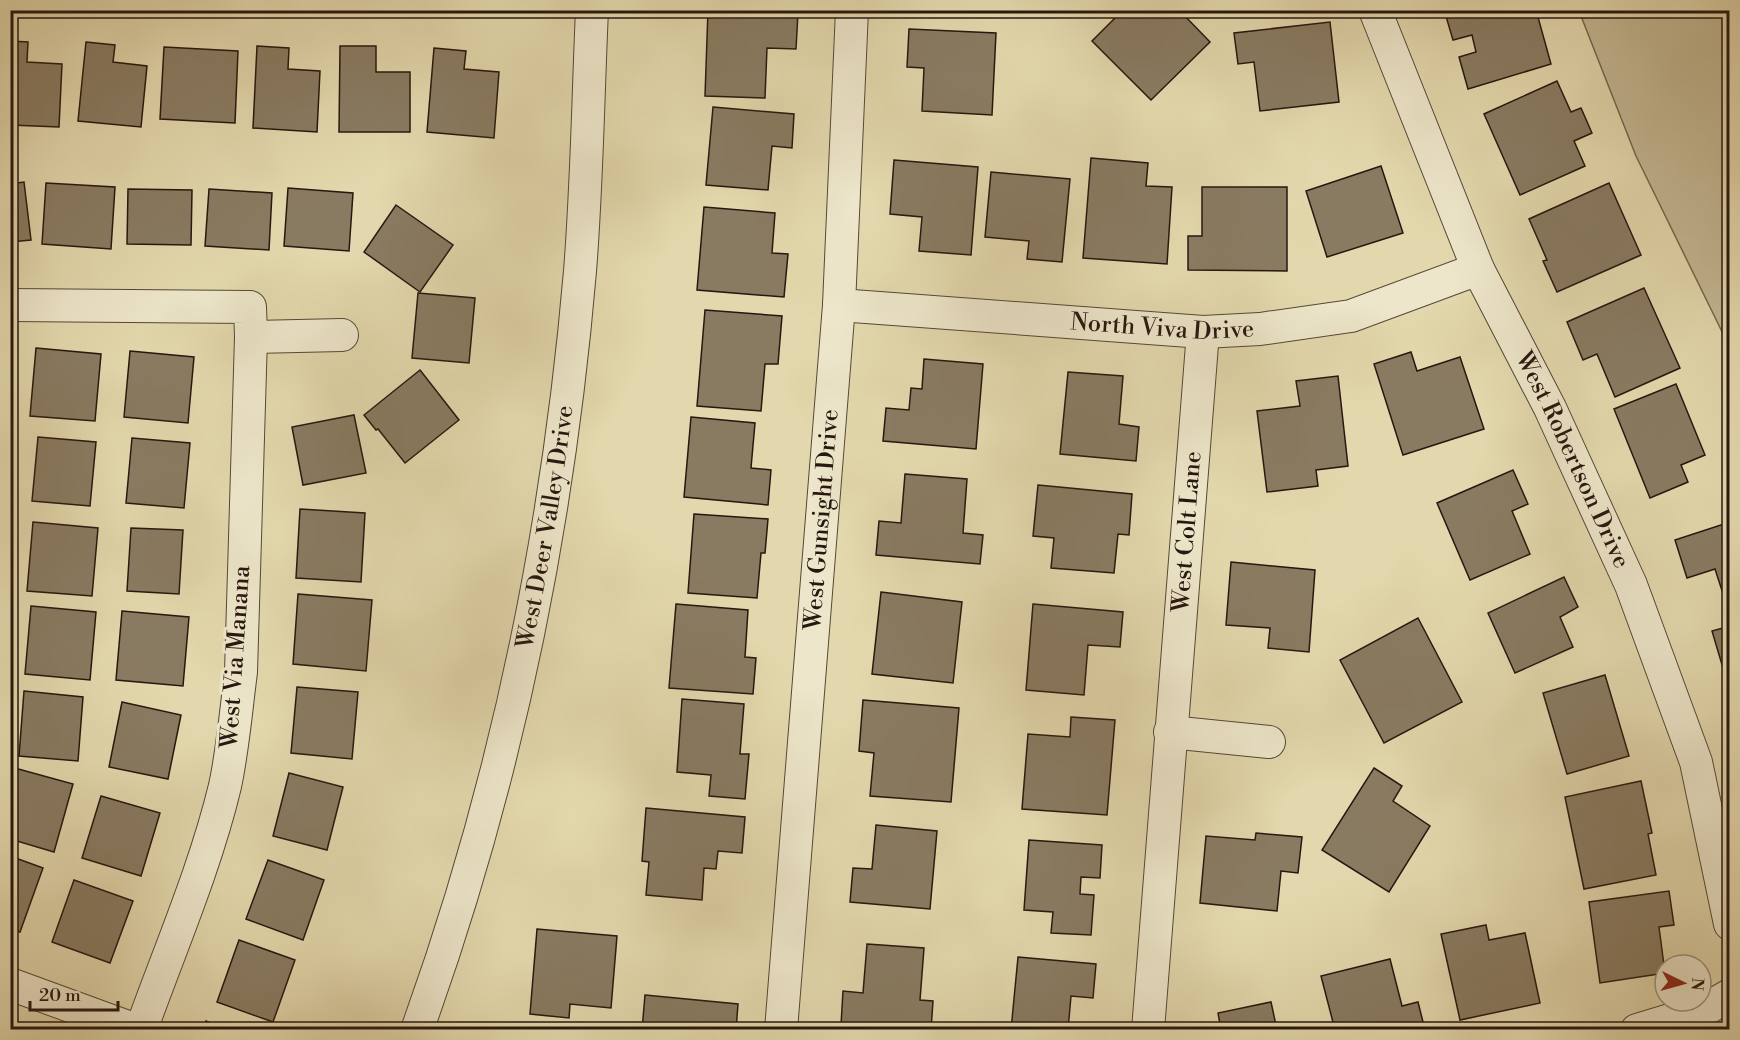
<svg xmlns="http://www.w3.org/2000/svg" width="1740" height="1040" font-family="'Libre Bodoni',serif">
  <rect width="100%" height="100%" fill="#e3d8ad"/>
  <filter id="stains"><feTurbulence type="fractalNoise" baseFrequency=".00333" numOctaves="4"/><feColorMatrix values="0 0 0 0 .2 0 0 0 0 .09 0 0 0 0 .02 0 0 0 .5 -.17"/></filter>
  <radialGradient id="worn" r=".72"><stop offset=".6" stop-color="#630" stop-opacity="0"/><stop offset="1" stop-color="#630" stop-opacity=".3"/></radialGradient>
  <polygon fill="#c3b792" stroke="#756751" stroke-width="1.5" points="1579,11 1729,11 1729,346 1636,156"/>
  <g fill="#897b62" stroke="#271710" stroke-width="1.5">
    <polygon points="708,10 798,13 796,49 767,48 765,98 705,96"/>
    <polygon points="1123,10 1179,10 1210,42 1151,100 1092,41"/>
    <polygon points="1454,10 1536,10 1551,64 1468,89 1459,57 1476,52 1472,35 1453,40 1445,13"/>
    <polygon points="1330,22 1339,102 1260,111 1254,62 1238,64 1234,33"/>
    <polygon points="909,29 996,33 992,115 922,111 924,68 907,67"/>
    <polygon points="10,41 28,42 27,62 62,64 59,127 10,125"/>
    <polygon points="86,42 115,45 113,62 147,66 141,127 78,121"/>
    <polygon points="257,46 289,48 288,69 320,71 317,132 253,128"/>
    <polygon points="340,46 376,46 376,72 410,72 410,132 339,132"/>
    <polygon points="164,47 238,51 235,123 160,119"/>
    <polygon points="434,48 466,51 464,69 499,72 494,138 427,132"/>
    <polygon points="1557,81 1571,112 1581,108 1592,133 1574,141 1585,166 1520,195 1484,114"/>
    <polygon points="713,107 794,114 792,148 772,146 768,190 706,185"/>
    <polygon points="1091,158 1148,163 1146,186 1172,187 1167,264 1083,258"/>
    <polygon points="894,160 978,167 971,255 919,251 922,217 890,214"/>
    <polygon points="1381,166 1403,233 1327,257 1306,191"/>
    <polygon points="991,172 1070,179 1062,262 1027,259 1029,241 985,237"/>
    <polygon points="24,182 31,240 10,242 10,184"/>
    <polygon points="46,183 115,187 111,249 42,244"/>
    <polygon points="1609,183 1641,255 1557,292 1543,261 1547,260 1529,219"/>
    <polygon points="1202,187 1287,187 1287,271 1188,270 1188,236 1202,236"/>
    <polygon points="288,188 353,193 349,251 284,246"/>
    <polygon points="128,189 192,190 191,245 127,244"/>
    <polygon points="209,189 272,193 269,250 205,246"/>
    <polygon points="396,205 453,245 420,292 364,252"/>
    <polygon points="704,207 775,213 772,253 788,254 784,297 697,290"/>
    <polygon points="1644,288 1680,368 1615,397 1597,354 1583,360 1567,322"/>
    <polygon points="418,293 475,298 469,363 412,358"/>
    <polygon points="705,310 782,316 778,364 765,364 761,411 697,406"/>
    <polygon points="36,348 101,354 95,421 30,416"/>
    <polygon points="130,351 194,357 188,423 124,417"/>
    <polygon points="1411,352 1417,371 1460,357 1484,429 1403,455 1374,364"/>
    <polygon points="924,359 983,364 976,449 883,441 886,408 909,410 911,388 922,389"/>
    <polygon points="420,370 459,420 405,463 378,429 376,430 364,415"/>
    <polygon points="1068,372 1123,376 1119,424 1139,427 1136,461 1060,454"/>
    <polygon points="1338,376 1348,466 1316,470 1318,486 1267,492 1257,411 1300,406 1296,381"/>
    <polygon points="1676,384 1705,455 1681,465 1688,482 1650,498 1614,409"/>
    <polygon points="354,415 366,473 303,485 292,427"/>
    <polygon points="691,417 755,423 751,468 771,470 768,505 684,497"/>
    <polygon points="38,437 96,442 90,506 32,501"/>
    <polygon points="132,438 190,443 184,508 126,503"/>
    <polygon points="1513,470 1528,504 1512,511 1530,554 1470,580 1437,503"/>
    <polygon points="905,474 967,479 963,533 983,535 980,564 876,555 879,521 901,523"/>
    <polygon points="1038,485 1132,494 1129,535 1118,534 1114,573 1051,568 1054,538 1033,536"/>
    <polygon points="300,509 365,513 361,582 296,578"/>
    <polygon points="694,514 768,519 765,553 761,553 757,598 688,593"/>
    <polygon points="33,522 98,528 92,596 27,591"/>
    <polygon points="1730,522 1730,601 1726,603 1715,569 1687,578 1675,540"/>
    <polygon points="131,528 183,530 179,594 127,591"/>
    <polygon points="1231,562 1315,570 1309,652 1268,648 1270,628 1226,625"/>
    <polygon points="1564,577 1578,607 1560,617 1573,647 1515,673 1488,613"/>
    <polygon points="881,592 962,602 953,683 872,674"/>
    <polygon points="298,594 372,600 366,671 293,664"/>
    <polygon points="676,604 748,610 745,657 756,658 753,694 669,688"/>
    <polygon points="1033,604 1123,612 1120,647 1088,645 1084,695 1026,690"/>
    <polygon points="31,606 96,612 90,680 25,674"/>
    <polygon points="122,611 189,617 183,686 116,680"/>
    <polygon points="1418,618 1462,702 1384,743 1340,660"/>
    <polygon points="1730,626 1730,666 1723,668 1712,631"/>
    <polygon points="1605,675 1629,756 1567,774 1543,693"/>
    <polygon points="297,687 358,692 352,759 291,753"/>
    <polygon points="24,691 83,697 78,761 19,756"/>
    <polygon points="682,699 744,704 740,754 749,754 745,799 709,796 711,775 677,772"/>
    <polygon points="863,700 959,708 951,802 870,796 874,753 859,751"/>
    <polygon points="122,702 181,715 168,779 109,767"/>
    <polygon points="1071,717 1115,720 1107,815 1022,809 1028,734 1070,737"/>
    <polygon points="11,767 73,784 54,852 10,839"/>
    <polygon points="1374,768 1402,786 1393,801 1430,826 1389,892 1322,850"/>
    <polygon points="289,773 343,787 327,850 273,836"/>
    <polygon points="1641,781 1652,833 1648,834 1656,875 1584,889 1565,797"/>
    <polygon points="101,796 160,813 141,876 82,858"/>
    <polygon points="646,808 745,817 742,853 718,851 716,869 704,868 702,900 646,895 649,862 642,861"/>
    <polygon points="876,825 937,831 930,909 850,902 853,868 872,869"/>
    <polygon points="1256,833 1302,837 1298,873 1281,871 1277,911 1200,903 1206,836 1255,840"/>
    <polygon points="1029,840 1102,845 1100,878 1081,877 1080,894 1094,895 1091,935 1051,933 1053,912 1024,910"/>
    <polygon points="10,856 43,868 20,932 10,929"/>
    <polygon points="268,860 324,880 303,940 246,919"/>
    <polygon points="74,880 133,901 110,963 52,942"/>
    <polygon points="1669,891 1674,925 1659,927 1665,973 1600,983 1589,902"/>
    <polygon points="1486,925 1489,940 1525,933 1540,1003 1460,1020 1441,934"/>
    <polygon points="537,929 617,936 611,1008 570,1004 569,1018 530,1014"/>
    <polygon points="239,940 295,960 273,1022 217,1002"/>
    <polygon points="867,944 924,948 920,1000 933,1001 931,1030 841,1025 843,991 863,993"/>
    <polygon points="1018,957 1096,964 1093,998 1071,996 1068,1030 1011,1030"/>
    <polygon points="1390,959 1402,1006 1418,1002 1425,1030 1335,1030 1321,976"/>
    <polygon points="645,995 738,1004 736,1030 642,1030"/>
    <polygon points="1271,1002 1277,1030 1221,1030 1218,1013"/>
    <polygon points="206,1021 226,1030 203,1030"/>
  </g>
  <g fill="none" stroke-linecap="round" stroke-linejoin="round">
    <defs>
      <g id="minor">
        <path id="s1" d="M1375 10 1478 269 1550 408 1631 585 1696 762 1730 924"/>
        <path d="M10 305 250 307 251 337 241 672C236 710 233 749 225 786 205 869 170 949 141 1030"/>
        <path id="s2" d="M839 305 1203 332 1260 329 1351 316 1478 269"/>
        <polyline points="251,337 342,335"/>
        <polyline points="1170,732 1269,742"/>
        <polyline points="10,984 136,1030"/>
        <path id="s3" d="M417 1030C505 787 558 529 580 271 587 184 588 97 592 10"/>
        <path id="s4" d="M781 1030 839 305 852 10"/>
        <path id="s5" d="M1148 1030 1203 332"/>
        <polyline points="1637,1030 1706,1009 1730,995"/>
      </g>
    </defs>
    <use href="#minor" stroke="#564737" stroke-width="34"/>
    <use href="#minor" stroke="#ede6ca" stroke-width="32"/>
  </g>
  <g text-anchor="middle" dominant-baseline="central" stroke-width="6" stroke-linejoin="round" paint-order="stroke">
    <g font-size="24" fill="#271710" stroke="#ede6ca">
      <text stroke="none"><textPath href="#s2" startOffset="324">North Viva Drive</textPath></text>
      <text stroke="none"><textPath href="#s1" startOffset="492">West Robertson Drive</textPath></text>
      <text stroke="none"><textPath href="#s4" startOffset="512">West Gunsight Drive</textPath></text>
      <text stroke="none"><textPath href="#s3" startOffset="520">West Deer Valley Drive</textPath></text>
      <text stroke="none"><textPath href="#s5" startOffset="500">West Colt Lane</textPath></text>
      <text transform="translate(236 657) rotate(-86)">West Via Manana</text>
    </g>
  </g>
  <rect width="1740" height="1040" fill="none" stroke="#e3d8ad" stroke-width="36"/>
  <rect x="12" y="12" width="1716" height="1016" fill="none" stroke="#271710" stroke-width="3"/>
  <rect x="18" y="18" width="1704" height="1004" fill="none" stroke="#271710" stroke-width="1.5"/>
  <g transform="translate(1683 983) rotate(95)"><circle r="28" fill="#ede6ca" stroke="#9e9380" stroke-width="1.5"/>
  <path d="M0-4.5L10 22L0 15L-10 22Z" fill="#8f2418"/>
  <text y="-9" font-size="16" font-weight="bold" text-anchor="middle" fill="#271710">N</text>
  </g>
  <path d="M30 1001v9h88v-9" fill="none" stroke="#271710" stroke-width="3"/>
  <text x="39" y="1001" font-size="18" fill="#271710" stroke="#ede6ca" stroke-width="4.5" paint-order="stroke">20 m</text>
  <rect width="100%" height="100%" filter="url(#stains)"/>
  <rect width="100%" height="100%" fill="url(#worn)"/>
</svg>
